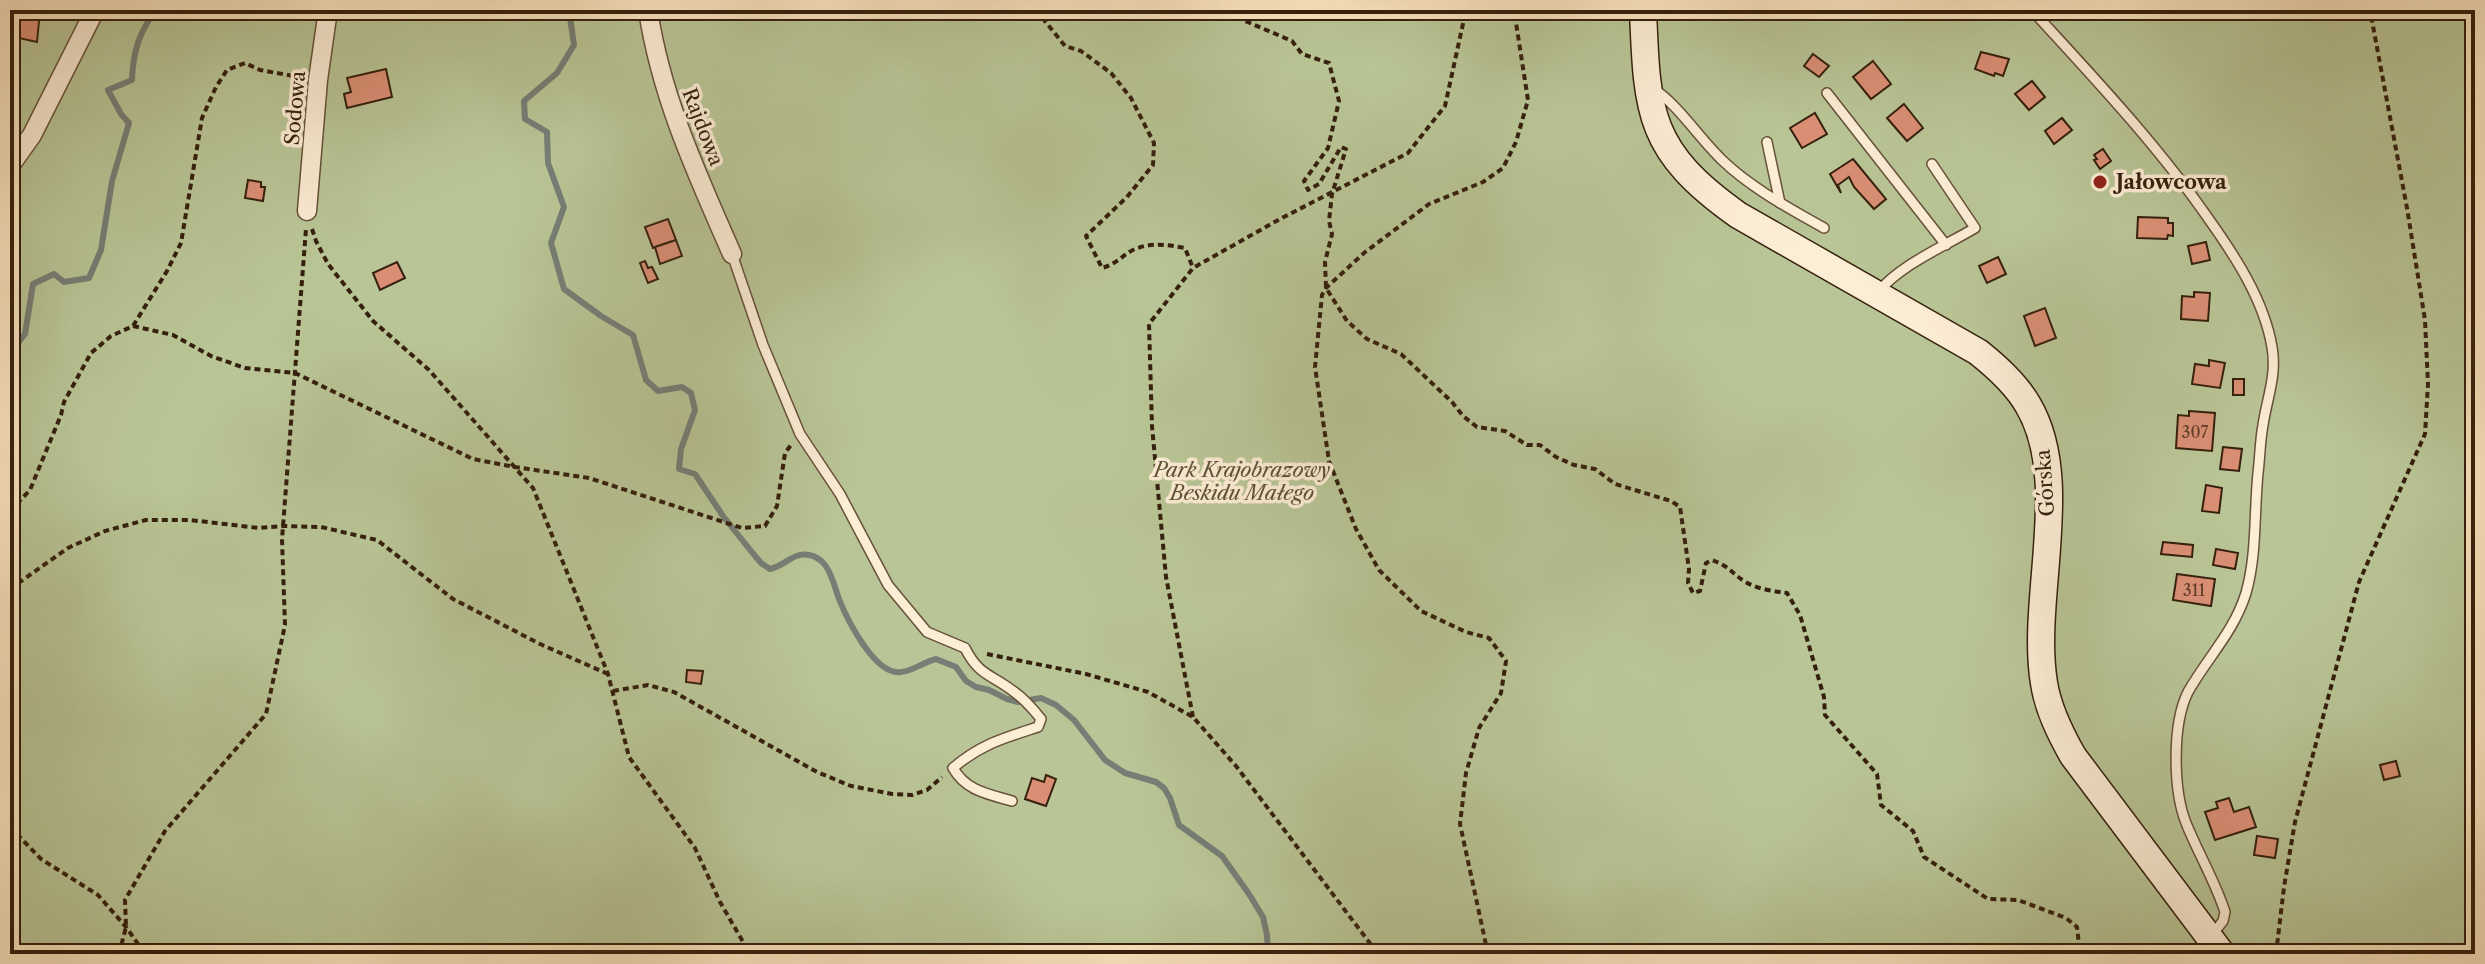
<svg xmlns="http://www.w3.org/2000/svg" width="2485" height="964" font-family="'Libre Caslon Text',serif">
  <rect width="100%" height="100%" fill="#fae4bf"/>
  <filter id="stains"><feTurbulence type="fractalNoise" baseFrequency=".0025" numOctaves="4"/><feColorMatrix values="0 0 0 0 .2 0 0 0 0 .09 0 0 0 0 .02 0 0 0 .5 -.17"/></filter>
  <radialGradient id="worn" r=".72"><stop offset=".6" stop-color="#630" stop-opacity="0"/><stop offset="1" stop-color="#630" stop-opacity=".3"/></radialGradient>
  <rect fill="#b9c596" stroke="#777252" stroke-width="2" x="10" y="10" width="2465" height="944"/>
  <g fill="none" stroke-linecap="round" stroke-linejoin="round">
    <g stroke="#767e76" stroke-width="6">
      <path d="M569 10 574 45 557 73 524 101 525 119 547 132 548 163 564 207 551 243 564 289 601 316 633 335 646 380 658 391 682 387 691 393 695 410 681 449 679 469 695 474 723 516 751 551 761 563 770 569C785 566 793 552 809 555 815 556 821 560 825 565 832 574 835 588 839 599 847 619 875 676 901 672 913 671 924 662 936 659L956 667 966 681 976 687 989 690 1007 699 1018 702 1041 698 1056 705 1074 720 1105 760 1125 773 1156 782 1164 788 1170 798 1179 825 1222 856 1249 894 1263 917 1267 935 1268 954"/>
      <path d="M10 353 25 334 33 284 54 274 64 282 89 278 101 250 112 181 129 123 121 114 108 90 132 80C133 52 139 32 156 10"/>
    </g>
  </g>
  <g fill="#da8f75" stroke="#35200d" stroke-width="2">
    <polygon points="14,10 43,10 40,11 37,42 10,36 10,16 12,16"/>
    <polygon points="1981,52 2009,59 2003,76 1995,73 1994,76 1975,69"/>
    <polygon points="1813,54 1829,66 1819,77 1804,66"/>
    <polygon points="1873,61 1891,84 1871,99 1853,77"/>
    <polygon points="386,69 392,97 347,108 344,94 351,92 347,78"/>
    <polygon points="2032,81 2045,97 2029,110 2015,94"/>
    <polygon points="1904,104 1923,128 1907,141 1887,118"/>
    <polygon points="1815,113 1827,134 1802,148 1790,128"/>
    <polygon points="2062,118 2072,130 2054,144 2045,131"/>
    <polygon points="2103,149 2111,161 2100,169 2094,160 2097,159 2094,155"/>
    <polygon points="1853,159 1886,199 1874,209 1854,187 1849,177 1838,185 1841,193 1830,174"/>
    <polygon points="248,180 261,182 261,187 265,187 263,201 245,198"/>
    <polygon points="2138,217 2168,218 2168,223 2173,223 2173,236 2168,235 2167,239 2137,238"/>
    <polygon points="668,219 676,240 653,248 645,227"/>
    <polygon points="676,240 682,256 660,264 655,247"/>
    <polygon points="2206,242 2210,260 2192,264 2188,246"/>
    <polygon points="1998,257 2006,274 1987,283 1979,266"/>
    <polygon points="645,261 648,268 652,267 658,279 648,283 640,263"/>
    <polygon points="397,262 405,278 380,290 373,273"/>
    <polygon points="2194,292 2210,293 2208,321 2181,319 2182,296 2194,297"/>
    <polygon points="2045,308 2056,338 2035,346 2024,316"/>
    <polygon points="2209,360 2225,363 2220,388 2192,384 2195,364 2209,366"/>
    <rect x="2233" y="379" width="11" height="16"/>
    <polygon points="2189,411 2215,413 2212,451 2176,448 2178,415 2189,416"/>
    <polygon points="2223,447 2242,449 2239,471 2220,469"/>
    <polygon points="2206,485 2222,488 2219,513 2202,511"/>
    <polygon points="2163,542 2193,545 2192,557 2161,554"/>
    <polygon points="2216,549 2238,553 2235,569 2213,565"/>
    <polygon points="2177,574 2215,579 2211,606 2173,600"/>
    <polygon points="687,670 703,671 701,684 686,682"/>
    <polygon points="2396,761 2400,776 2384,780 2380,765"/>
    <polygon points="1046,775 1056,779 1046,806 1025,799 1032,778 1044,782"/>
    <polygon points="2229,798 2234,812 2249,807 2256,827 2215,840 2205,812 2218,808 2216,802"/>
    <polygon points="2257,836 2278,839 2275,858 2254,855"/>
  </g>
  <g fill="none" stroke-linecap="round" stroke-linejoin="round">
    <defs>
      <g id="lane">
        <path d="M2032 10C2093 77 2156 143 2208 218 2235 256 2264 300 2272 347 2277 375 2267 398 2263 425 2260 441 2260 457 2258 473 2254 513 2257 554 2246 593 2234 632 2207 658 2188 692 2172 724 2173 790 2186 823 2198 853 2215 881 2225 912L2223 921 2212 935"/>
        <path d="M1654 89C1679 106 1699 138 1722 160 1751 188 1789 208 1824 228"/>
        <polyline points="1827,93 1946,245"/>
        <polyline points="1767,142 1780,203"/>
        <path d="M732 254 763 345 800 434 840 494 888 585 927 632 965 648C979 676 991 674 1013 691 1023 698 1033 709 1041 719L1038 727C1004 738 981 744 953 768 966 791 988 794 1012 801"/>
        <path d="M1878 292C1902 264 1943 247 1975 228L1932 164"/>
      </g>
      <g id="street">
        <path d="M648 10C661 97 697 174 732 254"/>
        <polyline points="10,166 32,135 95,10"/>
        <polyline points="307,211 318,80 328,10"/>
      </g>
      <path id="secondary" d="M1643 10C1647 114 1648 151 1738 215L1978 352C1997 367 2016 384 2028 405 2073 481 2030 598 2044 683 2048 709 2060 733 2073 756L2222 954"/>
    </defs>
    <use href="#lane" stroke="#66513a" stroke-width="12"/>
    <use href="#street" stroke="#66513a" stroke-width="21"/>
    <use href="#secondary" stroke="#35200d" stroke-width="29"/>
    <g stroke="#35200d" stroke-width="4" stroke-dasharray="6 4" stroke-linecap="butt">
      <path d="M1036 10 1065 46 1081 51 1111 73 1131 98 1154 143 1153 165 1127 197 1086 236 1102 268C1117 264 1122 255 1135 249 1152 242 1168 245 1185 248L1193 268"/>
      <path d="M1229 10 1243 20 1292 41 1302 54 1329 63 1339 101 1328 148 1304 181 1308 190 1319 184 1341 147 1346 149 1332 194 1329 221 1332 234 1325 262 1326 288 1347 321 1367 339 1401 354 1452 402 1463 416 1477 427 1505 431 1527 445H1540L1556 457 1574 465 1595 469 1615 484 1671 501 1680 507 1689 569 1688 583 1693 593 1700 591 1706 563 1712 560C1731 567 1730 572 1744 581 1756 589 1773 591 1787 593L1800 615 1824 697 1825 715 1877 774 1881 805 1913 831 1924 857 1988 899 2018 900 2066 918 2077 927 2080 954"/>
      <polyline points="312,229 316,241 328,264 373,321 429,370 533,488 608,674 629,757 695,848 720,902 750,954"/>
      <polyline points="133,326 173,335 211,356 245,368 295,373 473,459 515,467 589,478 742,528 765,526 777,506 785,453 791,445"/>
      <polyline points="10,511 30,490 61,415 64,402 91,353 111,336 133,326 167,271 181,243 202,118 216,87 227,70 245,63 260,70 299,77"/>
      <polyline points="10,589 68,548 105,531 146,520 190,520 259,528 283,526 321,527 377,540 453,599 540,644 608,674"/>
      <polyline points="987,654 1086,674 1148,692 1193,717 1236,766 1378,954"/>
      <polyline points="613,691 648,685 674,692 817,772 851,786 892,794 912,795 927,790 942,777"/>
      <polyline points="1193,717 1166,577 1152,426 1149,324 1193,268 1280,219 1408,153 1445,106 1466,10"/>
      <polyline points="10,827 41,859 98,895 126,927 145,954"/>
      <polyline points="119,954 126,927 125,900 165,831 266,714 285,625 282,539 306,229"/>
      <polyline points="1488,954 1460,824 1466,773 1479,728 1501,693 1506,661 1489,638 1466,632 1421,611 1379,570 1356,529 1329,461 1315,367 1322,295 1326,288 1364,253 1429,204 1483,182 1503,168 1516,142 1528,100 1514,10"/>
      <polyline points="2276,954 2284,887 2295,822 2359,582 2425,434 2428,384 2425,320 2407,208 2370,10"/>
    </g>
    <use href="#lane" stroke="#fcedd5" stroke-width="9"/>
    <use href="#street" stroke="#fcedd5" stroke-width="18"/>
    <use href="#secondary" stroke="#fcedd5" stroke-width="26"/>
  </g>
  <circle fill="#8f2418" stroke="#fcedd5" stroke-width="3" cx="2100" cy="182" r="8"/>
  <g text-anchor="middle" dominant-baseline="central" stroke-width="7" stroke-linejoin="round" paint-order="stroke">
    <g font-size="16" fill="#5e3c27">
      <text x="2195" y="432">307</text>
      <text x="2194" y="590">311</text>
    </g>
    <g font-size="20" fill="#35200d" stroke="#fcedd5">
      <text transform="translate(295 108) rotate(-85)">Sodowa</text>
      <text transform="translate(703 127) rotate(69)">Rajdowa</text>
      <text transform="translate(2045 483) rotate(-94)">Górska</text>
    </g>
    <g font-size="20" font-weight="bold" fill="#35200d" stroke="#fcedd5" text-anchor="start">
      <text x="2116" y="182">Jałowcowa</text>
    </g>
    <g font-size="20" font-style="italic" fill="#5d5236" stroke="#fcedd5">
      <text x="1242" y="470">Park Krajobrazowy<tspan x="1242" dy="23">Beskidu Małego</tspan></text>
    </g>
  </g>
  <rect width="2485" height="964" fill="none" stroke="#fae4bf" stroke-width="40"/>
  <rect x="12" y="12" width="2461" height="940" fill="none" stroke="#35200d" stroke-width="4"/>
  <rect x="20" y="20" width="2445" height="924" fill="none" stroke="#35200d" stroke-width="2"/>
  <rect width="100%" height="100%" filter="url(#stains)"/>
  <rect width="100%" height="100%" fill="url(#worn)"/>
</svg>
